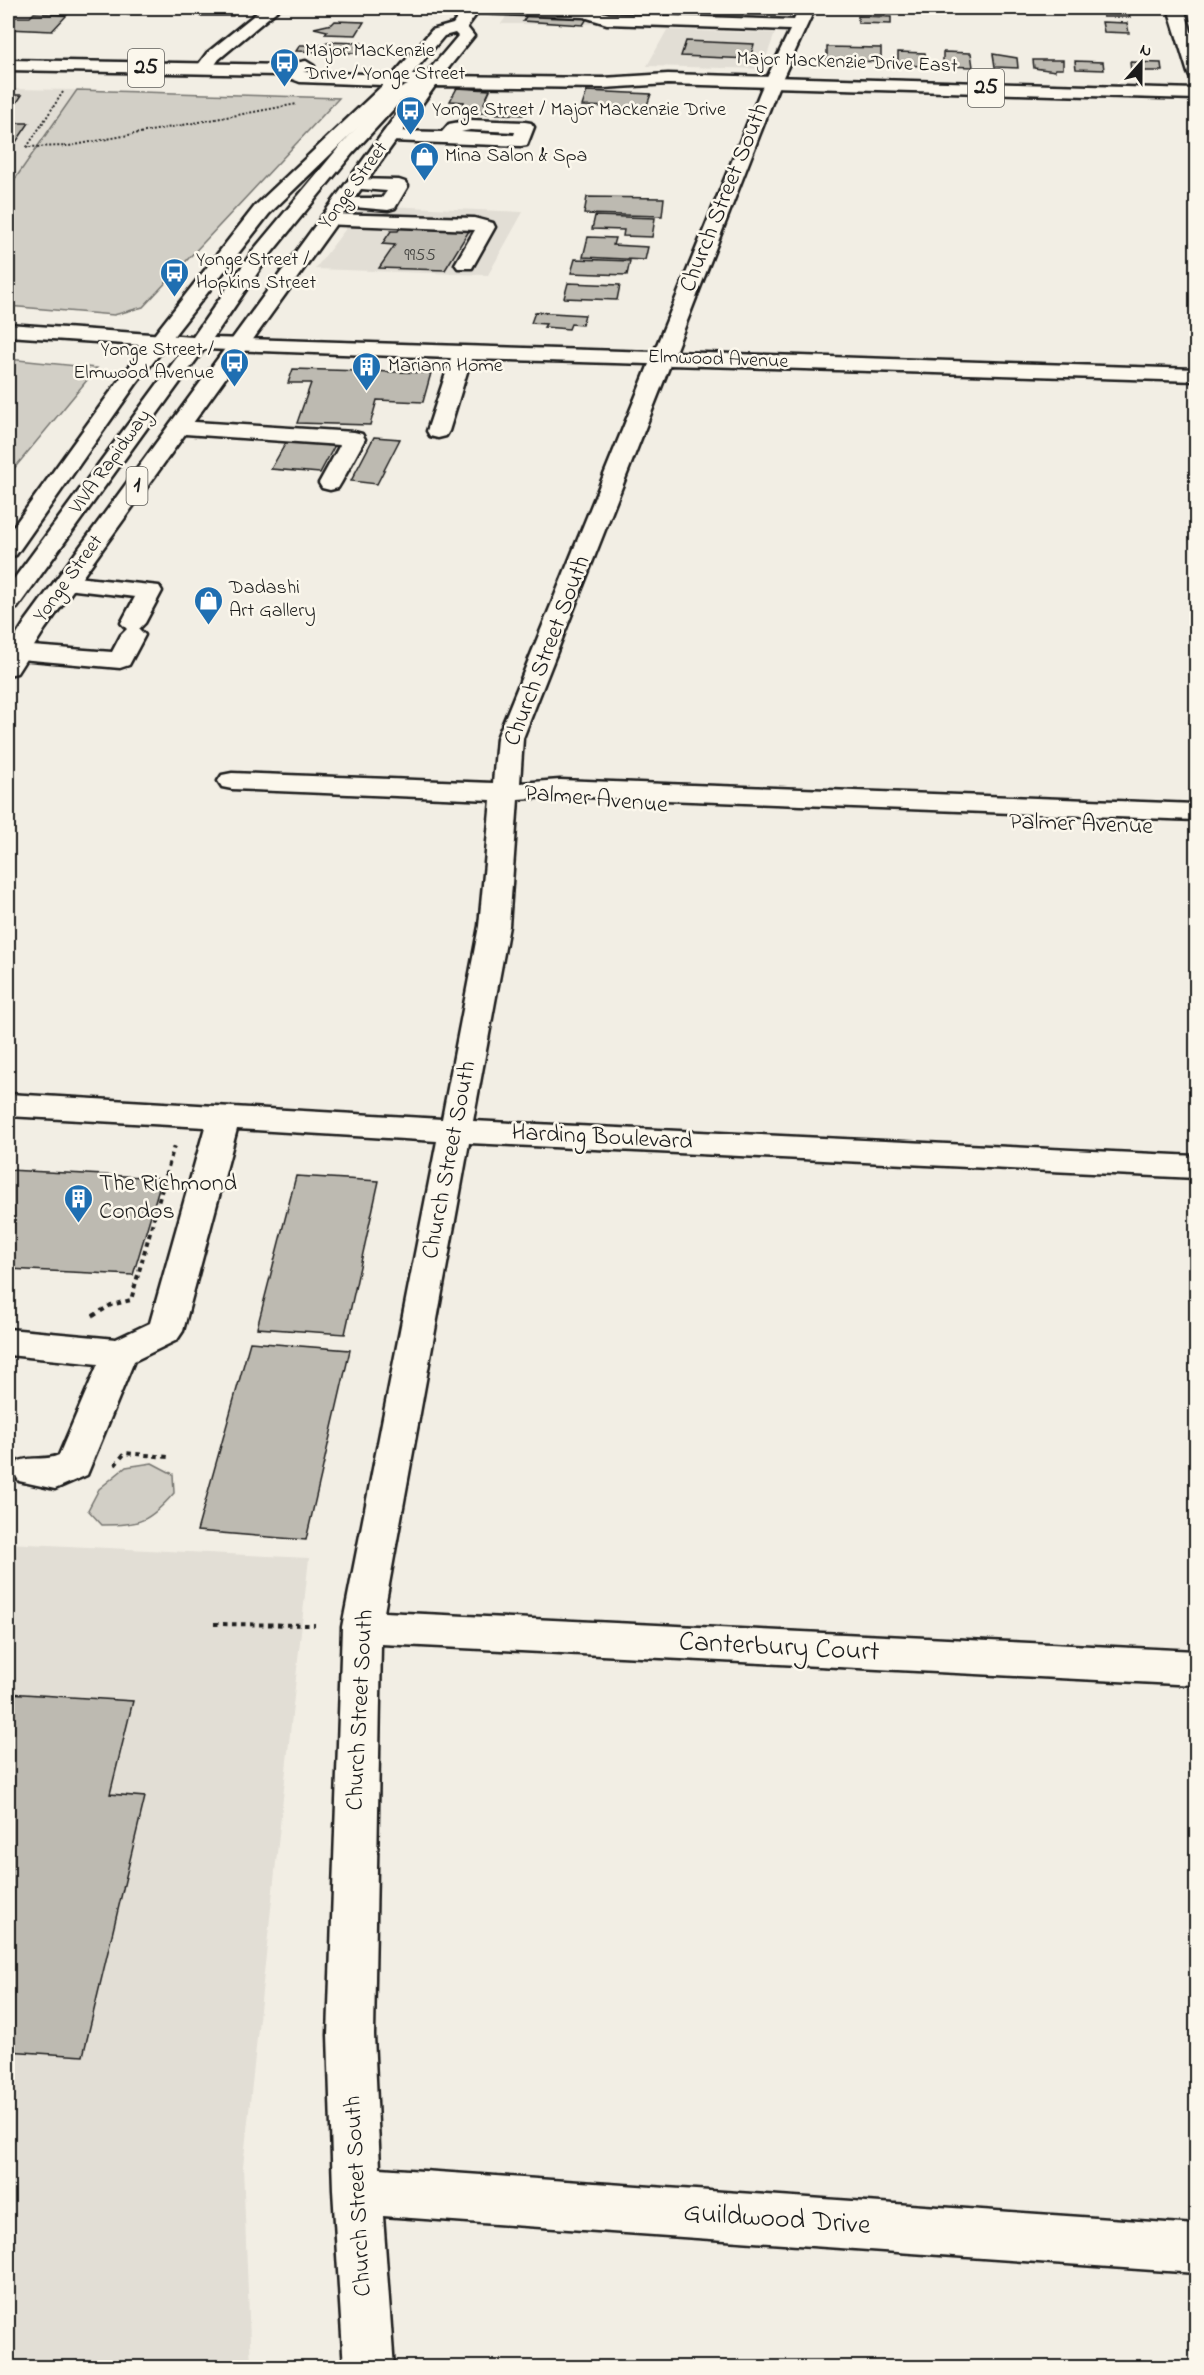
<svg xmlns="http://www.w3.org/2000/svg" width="1204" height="2375" font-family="'Indie Flower',sans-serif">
  <rect width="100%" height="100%" fill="#f2eee4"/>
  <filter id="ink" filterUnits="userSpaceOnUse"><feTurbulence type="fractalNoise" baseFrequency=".0167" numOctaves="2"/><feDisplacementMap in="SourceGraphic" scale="12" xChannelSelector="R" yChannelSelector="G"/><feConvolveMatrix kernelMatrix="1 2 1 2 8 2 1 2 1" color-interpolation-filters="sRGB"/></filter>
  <g filter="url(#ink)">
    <g fill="#e2ded5">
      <polygon points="512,8 663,8 653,24 501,24"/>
      <polygon points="667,30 775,33 762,69 647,66"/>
      <polygon points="8,89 77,90 8,189"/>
      <polygon points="364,205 523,212 488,275 315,269"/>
      <polygon points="8,1543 309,1558 243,2167 251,2367 8,2368"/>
    </g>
    <g fill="#d2cfc6" stroke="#777671" stroke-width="1.5">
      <polygon points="77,90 339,98 143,307 114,315 8,306 8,189"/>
      <polygon points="8,359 97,368 8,476"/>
      <path d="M152 1463 173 1474 174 1493C149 1522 140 1525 102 1525L88 1510 99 1489 126 1467Z"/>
    </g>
    <g fill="#bdbab1" stroke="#1c1c1c" stroke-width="1.5">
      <polygon points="106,8 133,8 142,9 139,14 102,13"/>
      <polygon points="205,8 238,8 233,16 200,16"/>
      <polygon points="1100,8 1127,8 1130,17 1103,17"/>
      <polygon points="34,13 67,15 52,31 8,29 8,25 15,17 30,17"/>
      <polygon points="528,14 561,16 588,17 583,25 523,21"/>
      <polygon points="858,16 891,17 891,24 858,23"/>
      <polygon points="335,21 364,22 356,35 325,34 327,31 314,28 332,24"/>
      <polygon points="1102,22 1127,23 1129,33 1104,32"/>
      <polygon points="686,41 754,44 750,59 681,56"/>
      <polygon points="327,42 361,43 355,53 296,51 300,45 324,45"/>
      <polygon points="827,47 881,48 881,62 827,60"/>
      <polygon points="898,52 925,53 927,63 925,66 901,65 898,63"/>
      <polygon points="943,52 971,53 973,67 943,66"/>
      <polygon points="993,54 1017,58 1018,68 995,67"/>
      <polygon points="1033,60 1063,60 1063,69 1055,69 1055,71 1034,68"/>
      <polygon points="1075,61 1103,62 1104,70 1076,69"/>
      <polygon points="1130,62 1161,63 1162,71 1131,71"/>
      <polygon points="457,88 490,90 484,103 527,105 523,115 459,112 464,102 450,101"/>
      <polygon points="587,91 651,94 646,108 582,106"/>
      <polygon points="8,95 22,95 8,116"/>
      <polygon points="8,123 29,123 12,148 8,148"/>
      <polygon points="587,197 664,198 662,216 584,214"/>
      <polygon points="595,216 655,218 652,237 623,236 624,230 592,229"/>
      <polygon points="402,225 469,231 445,270 379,268 395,245 382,244 391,231 398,231"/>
      <polygon points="588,237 615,238 613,245 648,247 645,260 583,257"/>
      <polygon points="575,259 630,261 627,275 571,273"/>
      <polygon points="568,283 620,285 617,300 564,298"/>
      <polygon points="535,312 585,315 582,325 571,324 569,329 544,327 546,324 531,323"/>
      <polygon points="293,369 431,373 423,402 377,400 370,425 297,423 311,383 288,383"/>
      <polygon points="374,437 400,439 377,484 351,481"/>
      <polygon points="288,439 336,443 320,473 271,469"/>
      <polygon points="8,1170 162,1178 133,1275 8,1269"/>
      <polygon points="296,1176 379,1181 345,1334 257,1328"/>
      <polygon points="250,1342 350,1350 306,1540 197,1531"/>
      <polygon points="8,1693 133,1701 110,1794 145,1797 83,2056 8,2051"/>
    </g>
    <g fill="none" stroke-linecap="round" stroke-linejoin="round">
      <defs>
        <g id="minor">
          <polygon points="263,8 280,8 219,59 209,73 197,73 195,69 207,53"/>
          <path d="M465 8H587L609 14 794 20 799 8H815L777 90 675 352 1196 369V381L670 365 523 738 520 783 560 780 1196 804V820L560 796 518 799 509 926 473 1121 1196 1156V1178L469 1143 384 1612 1196 1651V1685L381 1644 374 2035 380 2168 1196 2225V2273L383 2216 394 2368H344L333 2190 328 2035 342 1627 437 1141 237 1129 183 1331 177 1340 134 1361 87 1475 55 1489 19 1481 13 1471 19 1461C34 1456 47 1461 59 1455L98 1364 8 1355V1329L116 1339 150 1323 205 1127 8 1116V1094L442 1119 479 926 491 800 232 789 222 787 218 781 222 775 232 773 493 783 497 738 649 364 471 359 449 431 446 436 438 438 430 436 427 431 451 358 204 349 17 608 8 610V587L184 348 8 336V324L193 337 255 248 340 146 388 94 430 75 436 76 438 80 436 84 400 102 352 154 269 256 213 338 654 352 761 90 790 30 607 24 584 17 473 13Z"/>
          <polygon points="1168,8 1184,8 1196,48 1196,78 1190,77 1188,73"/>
          <path d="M470 120 525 122 531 123 534 127 527 145 521 146 390 141 384 140 381 136 384 132 390 131 442 132 449 124ZM470 130 515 132 514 135 461 132Z"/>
          <polygon points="355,179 399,180 405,182 408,186 395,208 388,210 343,206 341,202 343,198 382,198 387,191 349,188 346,184 349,180"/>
          <polygon points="329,214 474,218 493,223 495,227 472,268 458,268 455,264 475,230 322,224 320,220 322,216"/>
          <polygon points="179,421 354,432 362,434 365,439 341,483 338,488 330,490 322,488 319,483 340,445 171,433 168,428 171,423"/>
          <polygon points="67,576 159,586 162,591 145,623 139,629 145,635 129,665 120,668 9,658 8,650 18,645 112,652 121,635 127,629 121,623 135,597 58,588 55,583 58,578"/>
        </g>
        <path id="major" d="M465 8H481L467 27 474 36 442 76 603 78 668 74 1196 89V99L668 84 603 88 435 86 45 629 17 673 8 675V649L25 622 418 85H402L269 214 136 384 16 555 8 557V534L122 376 255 206 383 85 300 82 281 75 8 70V60L284 65 306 61 314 66 312 70 303 72 393 75 432 30 453 24ZM455 33 458 36 425 75H411L444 36Z"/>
      </defs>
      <use href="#minor" stroke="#1c1c1c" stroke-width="5"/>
      <use href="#major" stroke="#1c1c1c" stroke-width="5"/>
      <polyline stroke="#1c1c1c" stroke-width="2" stroke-dasharray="2 2" stroke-linecap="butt" points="63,92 27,147 69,146 297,104"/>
      <g stroke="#1c1c1c" stroke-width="4" stroke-dasharray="4.5 4.5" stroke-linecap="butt">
        <polyline points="93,1316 111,1305 131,1300 174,1146"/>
        <polyline points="8,1388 11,1398 8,1412"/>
        <polyline points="115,1465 125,1453 168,1457"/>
        <polyline points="214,1624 315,1625"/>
      </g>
      <use href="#minor" fill="#fbf7ec" fill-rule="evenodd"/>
      <use href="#major" fill="#fbf7ec" fill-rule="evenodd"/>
    </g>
  </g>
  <defs>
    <symbol id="bus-pin" viewBox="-11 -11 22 30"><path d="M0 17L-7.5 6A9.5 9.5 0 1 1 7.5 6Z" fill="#1f6fb2" stroke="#fbf7ec"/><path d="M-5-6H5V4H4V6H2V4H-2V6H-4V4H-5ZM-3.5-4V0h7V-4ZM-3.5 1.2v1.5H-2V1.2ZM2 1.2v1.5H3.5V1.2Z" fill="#fff"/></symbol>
    <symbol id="shop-pin" viewBox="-11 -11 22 30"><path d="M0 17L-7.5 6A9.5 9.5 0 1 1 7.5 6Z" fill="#1f6fb2" stroke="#fbf7ec"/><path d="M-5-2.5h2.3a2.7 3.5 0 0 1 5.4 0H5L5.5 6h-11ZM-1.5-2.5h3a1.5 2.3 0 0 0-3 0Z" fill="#fff"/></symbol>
    <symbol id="building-pin" viewBox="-11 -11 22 30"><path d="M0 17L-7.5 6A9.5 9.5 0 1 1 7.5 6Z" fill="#1f6fb2" stroke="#fbf7ec"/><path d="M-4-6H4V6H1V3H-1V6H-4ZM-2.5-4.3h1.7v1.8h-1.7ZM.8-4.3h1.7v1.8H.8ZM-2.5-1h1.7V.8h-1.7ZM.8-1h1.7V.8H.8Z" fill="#fff"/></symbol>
  </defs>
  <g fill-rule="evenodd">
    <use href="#bus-pin" x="268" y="46" width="33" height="45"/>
    <use href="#bus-pin" x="394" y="94" width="33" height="45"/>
    <use href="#shop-pin" x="408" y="140" width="33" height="45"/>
    <use href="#bus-pin" x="158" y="256" width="33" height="45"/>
    <use href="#bus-pin" x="218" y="346" width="33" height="45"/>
    <use href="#building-pin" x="350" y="350" width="33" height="45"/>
    <use href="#shop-pin" x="192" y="584" width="33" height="45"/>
    <use href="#building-pin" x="62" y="1182" width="33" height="45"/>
  </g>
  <g text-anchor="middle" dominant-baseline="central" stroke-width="5" stroke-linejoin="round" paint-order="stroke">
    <g font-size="18" fill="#444441">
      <text x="420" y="256">9955</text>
    </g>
    <g font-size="20" fill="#1c1c1c" stroke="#fbf7ec" text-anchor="start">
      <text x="305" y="51">Major MacKenzie<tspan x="305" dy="23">Drive / Yonge Street</tspan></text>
      <text x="432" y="110">Yonge Street / Major Mackenzie Drive</text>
      <text x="445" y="156">Mina Salon &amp; Spa</text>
      <text x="196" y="260">Yonge Street /<tspan x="196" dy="23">Hopkins Street</tspan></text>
      <text x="214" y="350" text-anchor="end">Yonge Street /<tspan x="214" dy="23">Elmwood Avenue</tspan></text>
      <text x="388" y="366">Mariann Home</text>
      <text x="229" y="588">Dadashi<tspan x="229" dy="23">Art Gallery</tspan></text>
    </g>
    <g font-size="20" fill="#1c1c1c" stroke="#fbf7ec">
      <text transform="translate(847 63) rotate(2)">Major MacKenzie Drive East</text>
      <text transform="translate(354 186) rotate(-54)">Yonge Street</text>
      <text transform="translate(718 360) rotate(2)">Elmwood Avenue</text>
      <text transform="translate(111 462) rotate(-54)">VIVA Rapidway</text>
      <text transform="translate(69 579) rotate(-54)">Yonge Street</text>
    </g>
    <g fill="#fbf7ec" stroke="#5f5e5a" stroke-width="1.5">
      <rect x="128" y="49" width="36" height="38" rx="4.5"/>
      <rect x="968" y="69" width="36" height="38" rx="4.5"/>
      <rect x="126.5" y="467" width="21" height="38" rx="4.5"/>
    </g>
    <g font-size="22" font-weight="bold" fill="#1c1c1c">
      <text x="146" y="68">25</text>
      <text x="986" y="88">25</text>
      <text x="137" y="486">1</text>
    </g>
    <g font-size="24" fill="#1c1c1c" stroke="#fbf7ec">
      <text transform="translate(725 198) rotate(-68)">Church Street South</text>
      <text transform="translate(548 651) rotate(-69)">Church Street South</text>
      <text transform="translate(596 800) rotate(5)">Palmer Avenue</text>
      <text transform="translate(1081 825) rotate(2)">Palmer Avenue</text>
      <text transform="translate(602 1138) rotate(3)">Harding Boulevard</text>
      <text transform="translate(450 1160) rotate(-79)">Church Street South</text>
      <text transform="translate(361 1710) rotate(-87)">Church Street South</text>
      <text transform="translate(359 2196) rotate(-93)">Church Street South</text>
    </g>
    <g font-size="24" fill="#1c1c1c" stroke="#fbf7ec" text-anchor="start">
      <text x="99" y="1184">The Richmond<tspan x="99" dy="28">Condos</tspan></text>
    </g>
    <g font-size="28" fill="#1c1c1c" stroke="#fbf7ec">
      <text transform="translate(779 1648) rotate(3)">Canterbury Court</text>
      <text transform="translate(777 2220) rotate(4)">Guildwood Drive</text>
    </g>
  </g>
  <rect width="1204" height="2375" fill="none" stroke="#fbf7ec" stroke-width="30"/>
  <rect x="15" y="15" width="1174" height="2345" fill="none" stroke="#1c1c1c" stroke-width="2" filter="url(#ink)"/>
  <g transform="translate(1141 63) rotate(21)" stroke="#fbf7ec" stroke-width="4.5" paint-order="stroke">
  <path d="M0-4.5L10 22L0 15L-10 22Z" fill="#1c1c1c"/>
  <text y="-9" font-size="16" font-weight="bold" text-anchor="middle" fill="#1c1c1c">N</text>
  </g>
</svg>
